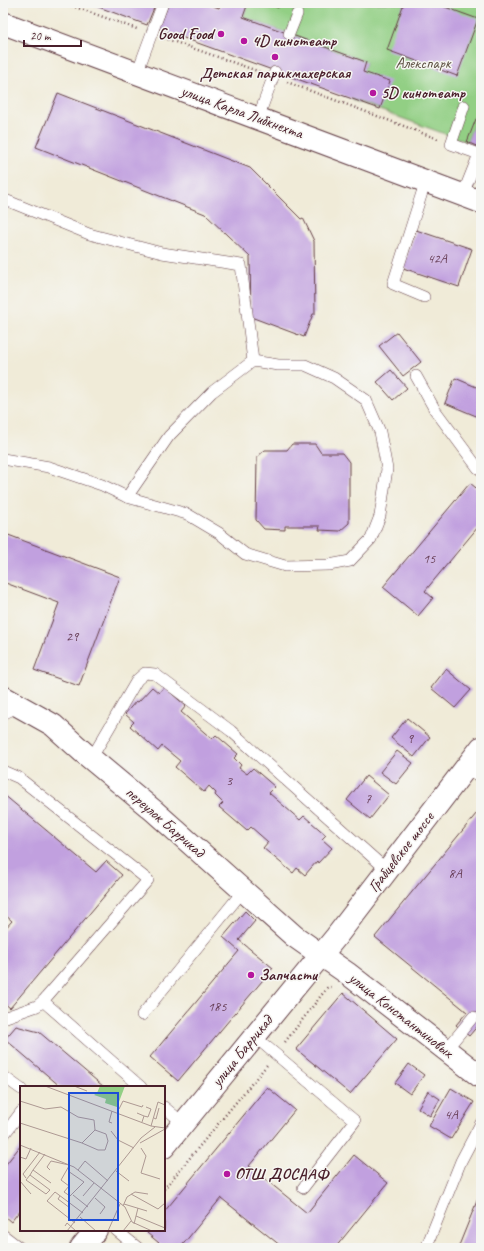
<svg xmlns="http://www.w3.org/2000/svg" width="484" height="1251" font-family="Caveat,sans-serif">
  <rect width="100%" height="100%" fill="#f6f6f2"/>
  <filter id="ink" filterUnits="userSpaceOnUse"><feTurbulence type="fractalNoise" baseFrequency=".025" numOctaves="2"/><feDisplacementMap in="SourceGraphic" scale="8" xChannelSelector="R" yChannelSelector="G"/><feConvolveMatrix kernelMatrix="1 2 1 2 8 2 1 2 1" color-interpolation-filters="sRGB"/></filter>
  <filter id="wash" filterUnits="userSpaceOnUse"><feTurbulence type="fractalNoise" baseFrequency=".012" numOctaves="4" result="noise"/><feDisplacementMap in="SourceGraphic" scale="16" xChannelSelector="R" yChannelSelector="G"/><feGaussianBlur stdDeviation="0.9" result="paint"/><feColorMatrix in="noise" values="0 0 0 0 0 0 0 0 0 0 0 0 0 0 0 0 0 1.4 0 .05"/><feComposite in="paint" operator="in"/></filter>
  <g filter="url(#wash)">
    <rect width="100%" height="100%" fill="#f0ebd8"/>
    <polygon fill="#92cf84" stroke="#6e7758" points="248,3 266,3 278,7 280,3 481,3 481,116 476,119 467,142 352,100 366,62 243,17"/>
    <g id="blocks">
      <g fill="#c1a0df">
        <polygon points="88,3 156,3 147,25"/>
        <polygon points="169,3 205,3 219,8 221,3 248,3 243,17 366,62 363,72 390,81 380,109 159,29"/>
        <polygon points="267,3 280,3 278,8"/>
        <polygon points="404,3 434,3 478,19 457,76 387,50"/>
        <polygon points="58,93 250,168 301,219 303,218 314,241 315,314 313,314 304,337 251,317 250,257 205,214 36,147"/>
        <polygon points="481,116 481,148 467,142 476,119"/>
        <polygon points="416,230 472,249 459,287 403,268"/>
        <polygon points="397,332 421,362 403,376 379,346"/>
        <polygon points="391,370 407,388 393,400 377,382"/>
        <polygon points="455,378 481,389 481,418 445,403"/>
        <polygon points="292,444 315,444 321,453 342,453 349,462 349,523 340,531 319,530 320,526 285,526 285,530 264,529 256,520 257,457 265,450 287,450"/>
        <polygon points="470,483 481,492 481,530 478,527 425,591 433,598 418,616 383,587"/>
        <polygon points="3,533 120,577 79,686 34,670 59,603 3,582"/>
        <polygon points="446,669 471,690 455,708 431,688"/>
        <polygon points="152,687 159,693 164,687 186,706 181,712 212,739 216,735 238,754 234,758 241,765 239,768 247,774 253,768 275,787 269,793 300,820 304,816 326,835 322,839 332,848 318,863 317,861 305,875 297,868 293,873 263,848 268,842 251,827 247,831 219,807 223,803 215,795 216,793 209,786 204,792 175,767 180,761 162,746 158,751 130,726 134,722 125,714 136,701 138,702"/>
        <polygon points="407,718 430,737 414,757 391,738"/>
        <polygon points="397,751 413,763 396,784 380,772"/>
        <polygon points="366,776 389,795 370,819 347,800"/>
        <polygon points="3,794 96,872 106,861 122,875 10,1008 3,1002 3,931 12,921 3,913"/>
        <polygon points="481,808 481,1024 480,1023 469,1036 456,1025 467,1012 375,937"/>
        <polygon points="245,911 255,921 239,940 273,968 178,1081 150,1057 239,951 223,937"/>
        <polygon points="343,993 397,1039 350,1094 296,1049"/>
        <polygon points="16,1026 39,1032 104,1087 61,1087 5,1039"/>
        <polygon points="409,1064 424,1075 410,1094 395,1083"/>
        <polygon points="267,1087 295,1110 249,1166 307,1213 354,1155 388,1183 335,1248 279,1248 281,1246 221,1198 180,1248 165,1248 147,1233 150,1230 164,1230 164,1212"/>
        <polygon points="451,1088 474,1102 451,1139 429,1126"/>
        <polygon points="428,1091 440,1099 430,1116 418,1108"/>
        <polygon points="21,1145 21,1209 11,1222 3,1215 3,1168"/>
        <polygon points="481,1191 481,1248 458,1248"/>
      </g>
    </g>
  </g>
  <g filter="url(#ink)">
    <use href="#blocks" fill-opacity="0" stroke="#633e45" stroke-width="1"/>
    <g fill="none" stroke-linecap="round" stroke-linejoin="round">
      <defs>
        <g id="lane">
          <polyline points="289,34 297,14"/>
          <polyline points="137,73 163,3"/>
          <polyline points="464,106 451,144 479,154"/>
          <polyline points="258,118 275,72"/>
          <polyline points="463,194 479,154 481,155"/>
          <polyline points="3,199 89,234 162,253 241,265 253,361"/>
          <polyline points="424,297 393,284 426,180"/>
          <polygon points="253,361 278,365 305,365 334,378 366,400 380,432 387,469 380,516 371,539 350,561 329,565 285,566 245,554 219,533 187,514 127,497 169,436 212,392"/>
          <polyline points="416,376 435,410 478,468 481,470"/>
          <polyline points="3,459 49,467 102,485 127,497"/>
          <polyline points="3,714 19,706"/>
          <polyline points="91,759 137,680 145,673 155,674 231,731 387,870"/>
          <polyline points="467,767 481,778"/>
          <polyline points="3,771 19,778 148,880 43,1001 37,1006 6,1017 3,1015"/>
          <polyline points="43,1001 141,1087"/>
          <polyline points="142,1015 243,891"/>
          <polyline points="254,1036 355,1121 303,1188"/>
          <polyline points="446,1050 473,1017"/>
          <polyline points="3,1076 21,1089"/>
          <polyline points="164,1107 183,1123"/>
          <polyline points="3,1136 21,1112"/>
          <polyline points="116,1230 138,1248"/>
          <polyline points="3,1235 20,1248"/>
          <polyline points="426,1248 461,1161 481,1123"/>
        </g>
        <polyline id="street" points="3,697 53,725 83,752 154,811 294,936 321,955"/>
        <g id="secondary">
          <polyline points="3,23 481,202"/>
          <polyline points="321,955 347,973 481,1077"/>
          <polyline points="164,1147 336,937 481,748"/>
          <polyline points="81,1248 96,1230"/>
        </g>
      </defs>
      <use href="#lane" stroke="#633e45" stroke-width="12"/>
      <use href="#street" stroke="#633e45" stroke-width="24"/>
      <use href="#secondary" stroke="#633e45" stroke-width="24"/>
      <g stroke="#633e45" stroke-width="2.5" stroke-dasharray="1 3" stroke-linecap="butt">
        <polyline points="64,3 137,29"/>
        <polyline points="164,38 260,72"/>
        <polyline points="287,82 438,139"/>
        <polyline points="285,1042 327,988 331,987"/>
        <polyline points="164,1189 267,1065"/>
      </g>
      <use href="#lane" stroke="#fff" stroke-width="11"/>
      <use href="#street" stroke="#fff" stroke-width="22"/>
      <use href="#secondary" stroke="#fff" stroke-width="22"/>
    </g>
  </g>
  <g fill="#b5179e" stroke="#f6f6f2" stroke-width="1.5">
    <circle cx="221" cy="34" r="4"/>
    <circle cx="244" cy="41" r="4"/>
    <circle cx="275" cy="57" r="4"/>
    <circle cx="373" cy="93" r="4"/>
    <circle cx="251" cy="975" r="4"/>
    <circle cx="227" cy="1174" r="4"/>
  </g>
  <g text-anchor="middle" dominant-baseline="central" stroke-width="3" stroke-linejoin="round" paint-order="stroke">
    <g font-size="14" fill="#683f58">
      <text x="437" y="258">42А</text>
      <text x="429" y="558">15</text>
      <text x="72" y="636">29</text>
      <text x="410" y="738">9</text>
      <text x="229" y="780">3</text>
      <text x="368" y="798">7</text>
      <text x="455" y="873">8А</text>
      <text x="217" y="1006">185</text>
      <text x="451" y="1114">4А</text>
    </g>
    <g font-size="16" font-weight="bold" fill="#4a1f2b" stroke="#f6f6f2" text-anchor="start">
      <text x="213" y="34" text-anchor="end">Good Food</text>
      <text x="252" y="41">4D кинотеатр</text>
      <text x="275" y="73" text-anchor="middle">Детская парикмахерская</text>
      <text x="381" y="93">5D кинотеатр</text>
      <text x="259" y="975">Запчасти</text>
      <text x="235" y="1174">ОТШ ДОСААФ</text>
    </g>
    <g font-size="16" fill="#605446" stroke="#f6f6f2">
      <text x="423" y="63">Алекспарк</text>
    </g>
    <g font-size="16" fill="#4a1f2b" stroke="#f6f6f2">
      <text transform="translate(242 112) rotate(20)">улица Карла Либкнехта</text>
      <text transform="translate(165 822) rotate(41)">переулок Баррикад</text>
      <text transform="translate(401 852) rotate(-52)">Грабцевское шоссе</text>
      <text transform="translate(401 1015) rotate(38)">улица Константиновых</text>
      <text transform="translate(242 1051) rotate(-51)">улица Баррикад</text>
    </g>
  </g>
  <g transform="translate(20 1086)">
    <rect width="145" height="145" fill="#f0ebd8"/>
    <path d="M80 0H105L97 21 85 17 86 13 74 9 77 7Z" fill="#92cf84"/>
    <path fill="none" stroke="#ae9993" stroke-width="1" d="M25 0 131 40 145 42M54 0 67 5M0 15 25 23 41 21 58 31 74 34 75 44M99 23 103 15 122 21 123 19M117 27 124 30 122 36M124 30 128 31 131 23 126 21M134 32 136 33 139 22M0 37 62 57M92 37 89 36 92 25M131 40 138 16 145 19M75 44 86 48 88 55 85 64H78L62 57ZM91 45 98 54 114 62M120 57 145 43M0 59 54 81 105 121 112 136 132 145M121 62 126 70 121 87 140 93M25 68 13 84 31 97M0 71 6 73 11 62M30 84 27 81 31 75 49 79M58 84 65 75 88 95M48 85 64 96 50 110 44 106 49 100 41 94 49 80M96 85 109 95M10 89 6 94 26 108 30 104 10 89 13 84M6 92 3 88 20 66M0 95 11 108M111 108 138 123 145 117M53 109 68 121M40 110 38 113 50 122M63 110 74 97M75 112 85 121 80 128M104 118 127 125M103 120 107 111 115 106 128 108M116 130 145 142M60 131 76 145M55 137 27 115 35 106 63 127M114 138 118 122M45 140 47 137 56 145M47 145 121 52 135 41M88 145 100 118M103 145 111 135"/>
    <path fill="#1d4ed8" fill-opacity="0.15" stroke="#1d4ed8" stroke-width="2" d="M49 7H98V134H49Z"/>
    <rect width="145" height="145" fill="none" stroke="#4a1f2b" stroke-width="2"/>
  </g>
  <rect width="484" height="1251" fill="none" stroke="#f6f6f2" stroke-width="16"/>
  <path d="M24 40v6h57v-6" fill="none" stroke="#4a1f2b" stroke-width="2"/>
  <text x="30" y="40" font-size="12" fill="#4a1f2b" stroke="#f6f6f2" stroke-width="3" paint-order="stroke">20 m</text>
</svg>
